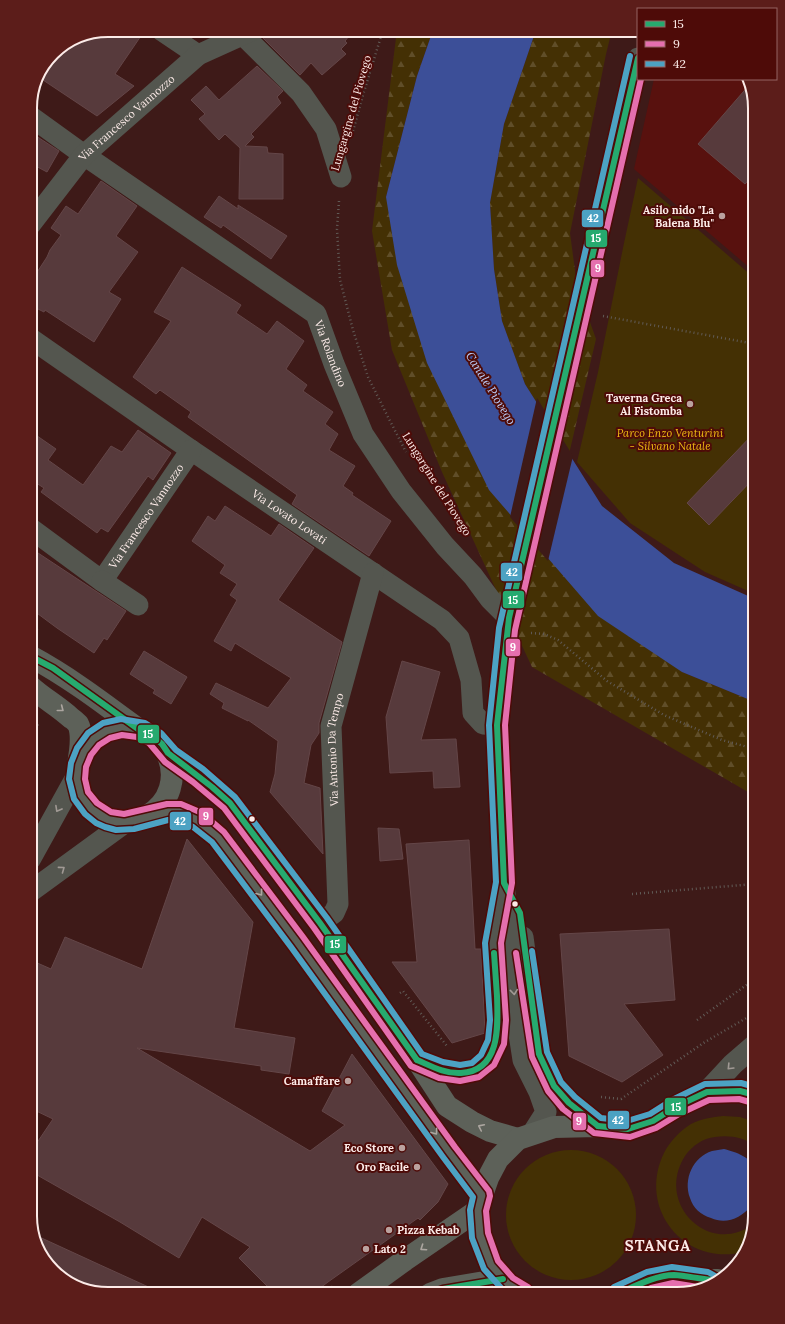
<svg xmlns="http://www.w3.org/2000/svg" width="785" height="1324" font-family="Lora,serif">
  <defs>
    <pattern id="forest-firs" width="22" height="20" patternUnits="userSpaceOnUse"><rect width="22" height="20" fill="#443004"/><path d="M5 1l3.5 6h-7zM16 11l3.5 6h-7z" fill="#604e29"/></pattern>
  </defs>
  <rect width="100%" height="100%" fill="#3e1a18"/>
  <polygon fill="#58110e" points="654,79 748,79 755,108 755,262 750,268 634,169"/>
  <g fill="#443004">
    <polygon points="638,178 752,276 755,273 755,594 705,572 630,523 577,462 598,372 624,243"/>
    <path d="M723 1116 740 1117 755 1122V1146C744 1137 729 1135 715 1137 703 1138 692 1146 685 1156 655 1203 708 1256 752 1225L744 1252C684 1267 637 1208 664 1153 670 1141 680 1131 691 1124 701 1119 712 1117 723 1116Z"/>
    <circle cx="571" cy="1215" r="65"/>
  </g>
  <g fill="url(#forest-firs)">
    <polygon points="397,30 433,30 417,76 386,197 682,672 755,702 755,796 532,667 509,618 442,472 392,350 372,231"/>
    <polygon points="536,30 612,30 606,54 570,233 577,286 596,339 569,454 525,384 502,321 494,269 490,203 504,124"/>
  </g>
  <g fill="#3c4f98">
    <polygon points="433,30 536,30 504,124 490,203 494,269 502,321 525,384 602,506 674,563 755,599 755,702 682,672 598,616 489,490 427,363 397,265 386,197 417,76"/>
    <path d="M724 1149C735 1152 753 1157 755 1171 756 1176 755 1181 755 1186 755 1190 756 1197 755 1201 755 1202 752 1206 751 1206 741 1218 726 1225 711 1218 701 1215 693 1208 690 1198 683 1179 693 1157 712 1151 716 1150 720 1150 724 1149Z"/>
  </g>
  <polygon fill="#3e1a18" points="537,398 573,456 548,561 510,517"/>
  <g fill="#573a3c" stroke="#644648">
    <polygon points="108,30 145,30 115,74 134,86 97,116 37,76 53,53 78,36"/>
    <polygon points="274,30 354,30 345,41 347,43 341,49 346,54 322,75 311,63 300,75 262,37 263,36"/>
    <polygon points="257,66 283,91 277,97 281,103 251,134 254,137 245,146 267,147 268,153 283,154 283,199 239,199 240,148 225,134 219,140 199,119 205,114 191,100 206,86 219,100"/>
    <polygon points="750,84 755,108 755,173 745,184 698,144"/>
    <polygon points="30,132 59,151 47,172 30,163"/>
    <polygon points="101,181 137,206 116,236 138,252 109,292 121,299 94,342 45,310 44,312 30,305 30,283 47,257 50,250 61,235 51,228 66,206 78,214"/>
    <polygon points="219,196 238,209 238,205 287,236 271,259 223,225 221,228 204,217"/>
    <polygon points="182,267 241,305 236,313 267,334 277,321 304,341 286,369 307,385 303,391 333,412 325,424 338,434 329,450 355,466 343,486 353,493 352,495 391,521 369,556 292,504 297,495 188,417 191,412 160,390 156,394 133,377 171,321 154,312"/>
    <polygon points="138,430 171,453 153,480 148,476 108,532 101,528 97,533 41,492 44,488 33,481 30,485 30,431 56,449 48,460 83,485 111,446 122,452"/>
    <polygon points="755,432 755,477 709,525 687,503"/>
    <polygon points="225,506 271,536 279,524 314,548 278,600 342,642 319,723 319,733 311,745 304,783 320,788 323,854 270,792 275,774 278,741 248,720 248,721 222,708 224,703 210,694 216,683 268,708 291,678 235,643 231,651 214,641 237,600 230,595 237,584 220,573 225,565 192,541 208,516 215,521"/>
    <polygon points="38,553 126,611 107,640 104,638 94,653 57,628 30,608 30,566"/>
    <polygon points="144,651 187,677 171,704 153,693 155,690 130,674"/>
    <polygon points="402,661 440,672 421,740 456,739 460,787 434,788 433,771 390,773 386,717"/>
    <polygon points="378,828 399,829 403,859 380,861"/>
    <polygon points="187,839 253,922 234,1028 295,1038 289,1074 261,1070 261,1066 137,1048 310,1151 345,1125 322,1111 352,1054 448,1184 438,1202 420,1220 418,1218 328,1282 312,1294 275,1294 239,1258 250,1247 202,1217 179,1258 120,1222 30,1171 30,1153 53,1119 30,1108 30,974 35,962 51,969 65,937 142,969"/>
    <polygon points="469,840 475,949 481,949 485,1033 452,1043 392,962 417,962 406,844"/>
    <polygon points="669,929 675,1000 624,1004 663,1055 622,1082 569,1056 560,934"/>
    <polygon points="35,1235 98,1264 164,1294 103,1294 65,1281 38,1250"/>
  </g>
  <g fill="none" stroke-linecap="round" stroke-linejoin="round">
    <g stroke="#615b57" stroke-width="2.5" stroke-dasharray="1 3" stroke-linecap="butt">
      <polyline points="353,131 363,95 383,30"/>
      <polyline points="339,201 337,229 340,280 353,330 368,377 389,419 406,452"/>
      <polyline points="603,316 755,344"/>
      <polyline points="30,626 40,632"/>
      <polyline points="531,633 544,634 558,640 607,681 664,715 722,740 755,749"/>
      <polyline points="30,732 32,733 39,723"/>
      <polyline points="632,894 755,884"/>
      <polyline points="400,993 403,991 447,1046"/>
      <polyline points="697,1020 755,979"/>
      <polyline points="601,1097 621,1099 705,1042 755,1013"/>
      <polyline points="322,1294 335,1285"/>
    </g>
    <g stroke="#54564f" stroke-width="21">
      <polyline points="161,30 198,55"/>
      <polyline points="243,35 301,93 326,129 341,177"/>
      <path id="s1" d="M30 116 84 155 316 314 334 364 363 434 401 491 445 546 473 576 490 599 509 618"/>
      <path id="s2" d="M30 225 84 155 198 55 253 30"/>
      <path id="s3" d="M30 338 191 450 442 620 459 638 471 680 473 713 483 724 497 725"/>
      <path id="s4" d="M30 528 102 581 191 450"/>
      <polyline points="102,581 138,605"/>
      <polyline points="30,860 77,775"/>
      <polyline points="30,892 126,822"/>
      <path id="s5" d="M320 923 334 913 338 904 331 726 373 573"/>
      <polyline points="523,937 539,1054 554,1086 569,1103 598,1126"/>
      <polyline points="417,1060 441,1070 460,1073 476,1070 488,1060 496,1042 498,1020 493,943 499,909"/>
      <polyline points="532,1134 546,1112 539,1092 523,1060 517,1021 504,883 497,725 509,618 579,312 638,58"/>
    </g>
    <polyline stroke="#54564f" stroke-width="22" points="707,1092 733,1064 755,1045"/>
    <g stroke="#5d6159" stroke-width="22">
      <path d="M30 656C69 677 103 703 138 729"/>
      <path d="M30 686C43 698 58 706 71 718 73 719 76 722 78 724 82 732 81 742 80 751 76 776 74 797 98 814 129 837 154 804 183 813 197 817 207 827 218 837L297 942 449 1152 482 1195"/>
      <polyline points="168,753 212,787 230,803 320,923 417,1060 447,1106 472,1122 490,1131 518,1139"/>
      <path d="M80 760C86 745 96 733 112 729 166 714 196 788 147 816"/>
      <polyline points="358,1294 405,1260 478,1210"/>
      <polyline points="430,1294 443,1289 503,1279"/>
      <polyline points="524,1294 508,1284 491,1265 480,1235 478,1210 482,1195 488,1178 498,1159 518,1139 554,1127 598,1126 628,1129 653,1121 675,1107 707,1092 740,1091 755,1095"/>
      <polyline points="617,1294 649,1280 673,1275 706,1280 718,1280"/>
    </g>
    <defs>
      <g id="bus-1">
        <polyline points="30,656 53,668 138,729 154,737 162,744 168,753 212,787 230,803 320,923 417,1060"/>
        <path d="M417 1060C431 1066 445 1074 461 1073 501 1071 498 1025 497 996 496 981 495 967 494 953"/>
        <polyline points="598,1126 569,1103 554,1086 539,1054 520,913 504,883 497,725 509,618 638,58"/>
        <polyline points="598,1126 628,1129 653,1121 675,1107 707,1092 740,1091 755,1095"/>
        <polyline points="430,1294 443,1289 503,1279"/>
        <path d="M617 1294C633 1287 656 1275 674 1275 689 1276 703 1280 718 1280"/>
      </g>
      <g id="bus-2">
        <polyline points="516,953 532,1057 548,1091 563,1109 594,1133 630,1137 656,1128 679,1114 709,1100 739,1099 753,1103"/>
        <polyline points="528,1287 513,1278 498,1261 488,1233 486,1211 490,1196 489,1191 455,1147 303,937 224,832 202,813 181,804 167,804 124,814 111,812 97,803 88,792 85,779 86,767 91,755 99,745 110,738 122,735 137,737 149,743 165,762 193,782 224,808 314,928 411,1066 439,1078 460,1081 479,1077 494,1065 504,1044 506,1020 501,943 512,883 505,725 515,630 641,79"/>
        <polyline points="637,1294 651,1288 673,1283 704,1288"/>
      </g>
      <g id="bus-3">
        <polyline points="532,951 547,1052 561,1082 575,1097 601,1118 627,1121 650,1114 672,1100 705,1084 741,1083 755,1087"/>
        <polyline points="614,1287 647,1272 672,1267 708,1272 717,1277"/>
        <polyline points="509,1294 503,1290 484,1269 472,1238 470,1210 473,1197 443,1157 291,947 212,842 193,827 178,820 168,820 134,829 116,830 105,827 96,823 85,814 74,799 69,779 71,763 77,748 88,733 103,723 121,719 145,723 161,733 176,750 203,769 235,797 327,918 422,1054 443,1062 460,1065 472,1063 481,1055 488,1040 490,1020 485,943 496,882 489,725 499,628 630,56"/>
      </g>
    </defs>
    <use href="#bus-1" stroke="#4e0b08" stroke-width="9"/>
    <use href="#bus-2" stroke="#4e0b08" stroke-width="9"/>
    <use href="#bus-3" stroke="#4e0b08" stroke-width="9"/>
    <use href="#bus-1" stroke="#26aa6f" stroke-width="6"/>
    <use href="#bus-2" stroke="#e56fae" stroke-width="6"/>
    <use href="#bus-3" stroke="#4ca2c3" stroke-width="6"/>
  </g>
  <defs><path id="oneway-chevron" d="M-2-3.5L2.5 0L-2 3.5" fill="none" stroke-width="1.6" stroke-linecap="round" stroke-linejoin="round"/></defs>
  <g stroke="#aca6a0">
    <use href="#oneway-chevron" transform="translate(61 709) rotate(38)"/>
    <use href="#oneway-chevron" transform="translate(260 893) rotate(53)"/>
    <use href="#oneway-chevron" transform="translate(481 1127) rotate(-154)"/>
    <use href="#oneway-chevron" transform="translate(435 1132) rotate(54)"/>
    <use href="#oneway-chevron" transform="translate(423 1248) rotate(146)"/>
  </g>
  <g stroke="#a09994">
    <use href="#oneway-chevron" transform="translate(58 809) rotate(119)"/>
    <use href="#oneway-chevron" transform="translate(62 869) rotate(-36)"/>
    <use href="#oneway-chevron" transform="translate(514 992) rotate(84)"/>
    <use href="#oneway-chevron" transform="translate(730 1067) rotate(134)"/>
  </g>
  <g fill="#baa29f" stroke="#4e0b08" stroke-width="1.5">
    <circle cx="722" cy="216" r="4"/>
    <circle cx="690" cy="404" r="4"/>
    <circle cx="348" cy="1081" r="4"/>
    <circle cx="402" cy="1148" r="4"/>
    <circle cx="417" cy="1167" r="4"/>
    <circle cx="389" cy="1230" r="4"/>
    <circle cx="366" cy="1249" r="4"/>
  </g>
  <g fill="#fcebe8" stroke="#4e0b08" stroke-width="1.5">
    <circle cx="252" cy="819" r="3.5"/>
    <circle cx="515" cy="904" r="3.5"/>
  </g>
  <g text-anchor="middle" dominant-baseline="central" stroke-width="4" stroke-linejoin="round" paint-order="stroke">
    <g font-size="11" fill="#fcebe8" stroke="#4e0b08">
      <text transform="translate(351 113) rotate(-74)">Lungargine del Piovego</text>
      <text stroke="none"><textPath href="#s2" startOffset="145">Via Francesco Vannozzo</textPath></text>
      <text stroke="none"><textPath href="#s1" startOffset="390">Via Rolandino</textPath></text>
      <text transform="translate(437 484) rotate(58)">Lungargine del Piovego</text>
      <text stroke="none"><textPath href="#s4" startOffset="168">Via Francesco Vannozzo</textPath></text>
      <text stroke="none"><textPath href="#s3" startOffset="315">Via Lovato Lovati</textPath></text>
      <text stroke="none"><textPath href="#s5" startOffset="182">Via Antonio Da Tempo</textPath></text>
    </g>
    <g font-size="11" font-weight="bold" fill="#fcebe8" stroke="#4e0b08" text-anchor="end">
      <text x="714" y="210">Asilo nido "La<tspan x="714" dy="13">Balena Blu"</tspan></text>
      <text x="682" y="398">Taverna Greca<tspan x="682" dy="13">Al Fistomba</tspan></text>
      <text x="340" y="1081">Cama'ffare</text>
      <text x="394" y="1148">Eco Store</text>
      <text x="409" y="1167">Oro Facile</text>
      <text x="397" y="1230" text-anchor="start">Pizza Kebab</text>
      <text x="374" y="1249" text-anchor="start">Lato 2</text>
    </g>
    <g font-size="11" font-style="italic" fill="#eebb13" stroke="#4e0b08">
      <text x="670" y="433">Parco Enzo Venturini<tspan x="670" dy="13">- Silvano Natale</tspan></text>
    </g>
    <g font-size="12" font-style="italic" fill="#bccefb" stroke="#4e0b08">
      <text transform="translate(491 388) rotate(58)">Canale Piovego</text>
    </g>
    <g font-size="15" font-weight="bold" letter-spacing="1" fill="#fcebe8" stroke="#4e0b08">
      <text x="658" y="1245">STANGA</text>
    </g>
  </g>
  <path d="M0 0H785V1324H0ZM108 37H677A71 71 0 0 1 748 108V1216A71 71 0 0 1 677 1287H108A71 71 0 0 1 37 1216V108A71 71 0 0 1 108 37Z" fill="#5c1d1a" fill-rule="evenodd"/>
  <path fill="none" stroke="#fcebe8" stroke-width="2" d="M108 37H677A71 71 0 0 1 748 108V1216A71 71 0 0 1 677 1287H108A71 71 0 0 1 37 1216V108A71 71 0 0 1 108 37Z"/>
  <g stroke="#4e0b08" stroke-width="1.5">
    <rect x="581" y="209" width="23" height="19" rx="4" fill="#4ca2c3"/>
    <rect x="585" y="229" width="23" height="19" rx="4" fill="#26aa6f"/>
    <rect x="590" y="259" width="15" height="19" rx="4" fill="#e56fae"/>
    <rect x="500" y="562" width="23" height="20" rx="4" fill="#4ca2c3"/>
    <rect x="502" y="590" width="23" height="19" rx="4" fill="#26aa6f"/>
    <rect x="505" y="638" width="16" height="19" rx="4" fill="#e56fae"/>
    <rect x="137" y="724" width="23" height="20" rx="4" fill="#26aa6f"/>
    <rect x="198" y="807" width="16" height="19" rx="4" fill="#e56fae"/>
    <rect x="169" y="811" width="23" height="20" rx="4" fill="#4ca2c3"/>
    <rect x="324" y="935" width="23" height="19" rx="4" fill="#26aa6f"/>
    <rect x="664" y="1097" width="23" height="19" rx="4" fill="#26aa6f"/>
    <rect x="607" y="1110" width="23" height="20" rx="4" fill="#4ca2c3"/>
    <rect x="572" y="1112" width="15" height="19" rx="4" fill="#e56fae"/>
  </g>
  <g font-size="11" text-anchor="middle" font-weight="bold" fill="#fff">
    <text x="593" y="222">42</text>
    <text x="596" y="242">15</text>
    <text x="598" y="272">9</text>
    <text x="512" y="576">42</text>
    <text x="513" y="604">15</text>
    <text x="513" y="651">9</text>
    <text x="148" y="738">15</text>
    <text x="206" y="820">9</text>
    <text x="180" y="825">42</text>
    <text x="335" y="948">15</text>
    <text x="676" y="1111">15</text>
    <text x="618" y="1124">42</text>
    <text x="579" y="1125">9</text>
  </g>
  <rect x="637" y="8" width="140" height="72" fill="#4e0b08" stroke="#946562"/>
  <rect x="645" y="21" width="20" height="6" fill="#26aa6f" stroke="#946562"/>
  <text x="673" y="28" font-size="12" fill="#fcebe8">15</text>
  <rect x="645" y="41" width="20" height="6" fill="#e56fae" stroke="#946562"/>
  <text x="673" y="48" font-size="12" fill="#fcebe8">9</text>
  <rect x="645" y="61" width="20" height="6" fill="#4ca2c3" stroke="#946562"/>
  <text x="673" y="68" font-size="12" fill="#fcebe8">42</text>
</svg>
